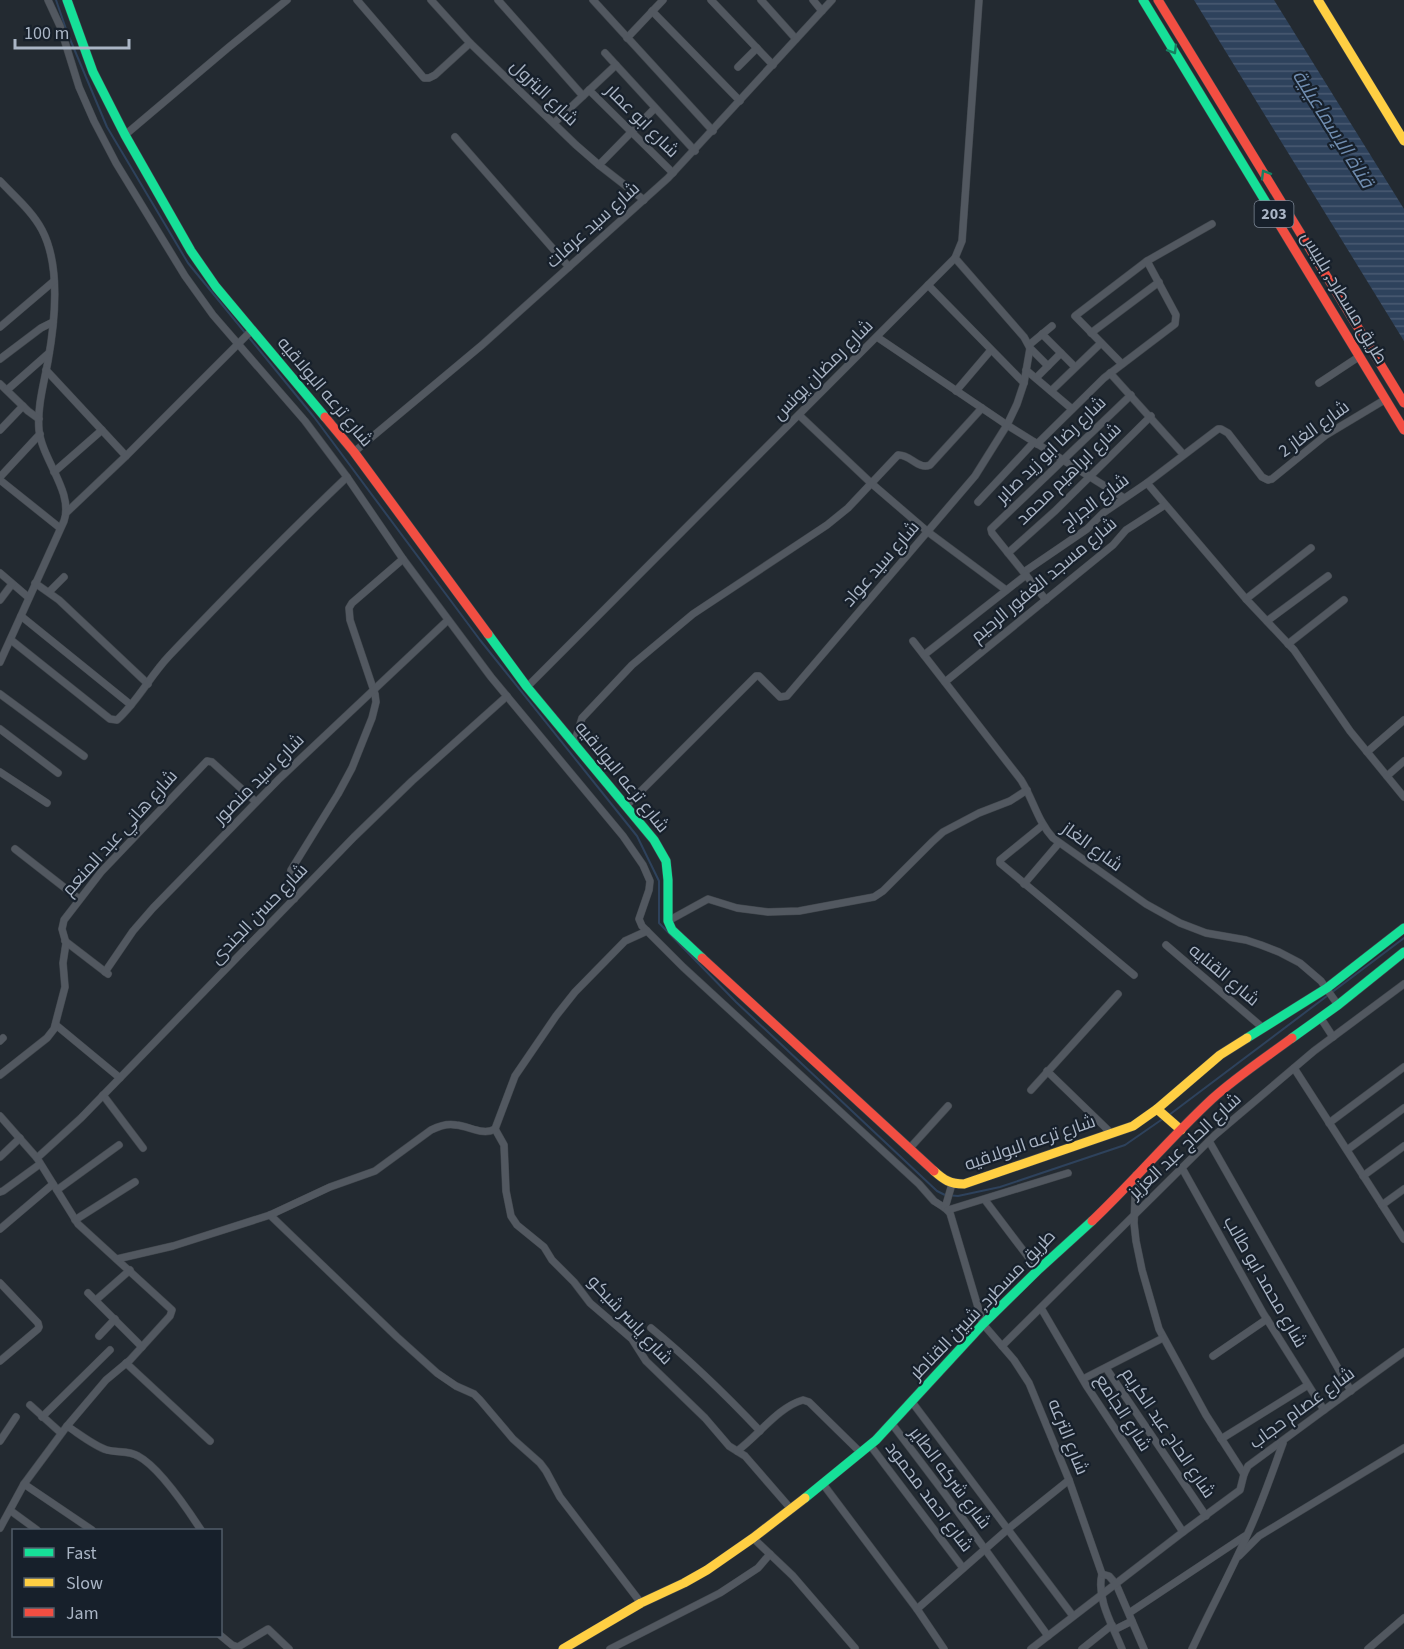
<svg xmlns="http://www.w3.org/2000/svg" width="1404" height="1649" font-family="'Source Sans 3',Cairo,sans-serif">
  <defs>
    <pattern id="water-rules" width="6" height="5" patternUnits="userSpaceOnUse" patternTransform="scale(1.5)"><rect width="6" height="5" fill="#2e425c"/><path d="M0 2.5h6" fill="none" stroke="#4a5b72"/></pattern>
  </defs>
  <rect width="100%" height="100%" fill="#232a31"/>
  <polygon fill="url(#water-rules)" points="1194,0 1274,0 1404,209 1404,341"/>
  <g fill="none" stroke-linecap="round" stroke-linejoin="round">
    <g stroke="#2e425c" stroke-width="2">
      <polyline points="56,0 67,32 107,127 188,263 314,417 480,640 637,836 659,881 659,923 736,1002 937,1191 945,1195 958,1196 1000,1187 1125,1145 1164,1118"/>
      <polyline points="1169,1115 1404,938"/>
    </g>
    <defs>
      <g id="street">
        <path d="M48 0 60 26 79 87 94 121 116 163 185 276 213 315 305 421 347 477 403 559 491 677 623 836 643 865 650 881 649 890 639 919 642 926 683 967 919 1184 934 1201 945 1208 950 1213 983 1324 1014 1360 1029 1383 1069 1480 1102 1574C1096 1599 1113 1626 1122 1649"/>
        <polyline points="357,0 424,78 429,78 435,75 470,43"/>
        <polyline points="431,0 470,43 576,145 599,165 644,200"/>
        <polyline points="498,0 583,96"/>
        <polyline points="593,0 713,131"/>
        <polyline points="711,0 773,65"/>
        <polyline points="761,0 796,39"/>
        <polyline points="813,0 822,11"/>
        <polyline points="652,11 740,101"/>
        <polyline points="627,38 663,0"/>
        <polyline points="605,53 695,151"/>
        <polyline points="738,67 757,48"/>
        <polyline points="589,90 673,173"/>
        <polyline points="554,123 616,65"/>
        <polyline points="125,135 229,47 287,0"/>
        <polyline points="455,137 569,267"/>
        <polyline points="599,165 655,108"/>
        <path d="M0 181C14 196 32 211 42 230 61 266 55 322 48 361 44 383 37 407 39 430 42 460 74 492 64 521L0 662"/>
        <polyline points="928,285 1024,383"/>
        <polyline points="0,327 54,281"/>
        <polyline points="1091,333 1159,282"/>
        <polyline points="1042,334 1075,367"/>
        <polyline points="877,337 1007,425 1124,498"/>
        <polyline points="1029,345 1052,326"/>
        <polyline points="1030,348 1048,366"/>
        <polyline points="0,359 41,328 53,322"/>
        <polyline points="1122,364 1075,316 1147,261 1212,224"/>
        <polyline points="46,370 126,456"/>
        <polyline points="1026,370 1072,409"/>
        <polyline points="1110,373 1183,454"/>
        <polyline points="1036,378 1061,353"/>
        <polyline points="1319,383 1360,356"/>
        <polyline points="0,384 28,411 39,419"/>
        <polyline points="7,390 49,353"/>
        <polyline points="956,391 991,350"/>
        <polyline points="1051,391 1101,343"/>
        <polyline points="799,415 871,483 928,532 1006,590"/>
        <polyline points="0,430 23,406"/>
        <polyline points="1037,444 1104,378 1175,324 1176,315 1147,261"/>
        <polyline points="354,452 482,345 668,178 832,0"/>
        <polyline points="54,472 102,430"/>
        <polyline points="0,477 40,434"/>
        <polyline points="0,480 60,528"/>
        <polyline points="1147,483 1246,599 1294,650 1350,731 1404,797"/>
        <polyline points="978,502 1034,442"/>
        <polyline points="67,512 126,456 252,330"/>
        <polyline points="1008,553 1055,511 1151,416"/>
        <polyline points="1024,572 1087,529 1103,513 1147,483 1218,429 1221,429 1228,433 1262,477 1268,480 1272,479 1326,435 1386,399"/>
        <polyline points="0,573 28,597"/>
        <polyline points="35,583 59,600 148,684"/>
        <polyline points="49,592 64,577"/>
        <polyline points="1246,599 1311,548"/>
        <polyline points="0,600 12,584"/>
        <polyline points="1046,600 992,533 991,529 1131,395"/>
        <polyline points="21,616 131,705"/>
        <polyline points="1267,621 1328,576"/>
        <path d="M11 640 110 719 117 720C138 701 150 676 169 656 227 595 286 535 347 477"/>
        <path d="M913 641 1021 780C1033 799 1038 822 1053 838L1146 904 1180 923 1206 933 1246 940 1261 945 1279 952 1300 963 1321 981 1338 1005"/>
        <polyline points="1288,644 1344,600"/>
        <polyline points="924,655 1026,575"/>
        <polyline points="945,682 1113,545 1126,530 1165,505"/>
        <polyline points="527,687 955,258 962,241 979,0"/>
        <polyline points="0,694 84,756"/>
        <polyline points="0,729 58,773"/>
        <path d="M574 744 582 718 632 665 693 614 827 525 848 508 898 455C910 454 918 470 930 465L982 408"/>
        <polyline points="1367,752 1404,720"/>
        <polyline points="0,772 47,803"/>
        <polyline points="1387,776 1404,761"/>
        <polyline points="626,806 756,676 759,676 780,697 787,696 975,476 1007,425 1017,404 1024,383 1030,348 1024,337 955,258"/>
        <polyline points="1043,825 1000,860 1000,863 1134,975"/>
        <polyline points="15,849 79,899"/>
        <polyline points="1024,884 1059,843"/>
        <polyline points="294,899 290,878 291,870 338,794 352,768 372,718 376,702 375,694 350,620 349,608 352,603 403,559"/>
        <polyline points="668,921 708,899 737,908 768,912 799,911 874,897 883,891 932,842 943,832 979,813 1010,801 1027,790"/>
        <polyline points="65,941 108,974"/>
        <polyline points="1166,945 1263,1028"/>
        <polyline points="105,972 133,931 153,908 279,779 448,620"/>
        <polyline points="1320,1017 1333,1037"/>
        <polyline points="56,1025 120,1078"/>
        <polyline points="0,1041 3,1038"/>
        <polyline points="1294,1068 1404,1239"/>
        <polyline points="1047,1071 1111,1133"/>
        <polyline points="0,1075 47,1038 54,1029 65,987 63,963 66,943 62,929 64,920 101,872 207,761 212,762 256,802"/>
        <polyline points="1031,1090 1118,994"/>
        <polyline points="103,1095 143,1148"/>
        <polyline points="0,1116 37,1158 78,1224 172,1310 170,1316 130,1360 106,1380 67,1426 24,1484 0,1528"/>
        <polyline points="1329,1123 1404,1067"/>
        <polyline points="495,1129 504,1145 506,1191 511,1216 517,1225 544,1247 552,1260 574,1282 590,1303 632,1339 646,1361 705,1418 729,1446 745,1456 791,1509"/>
        <polyline points="1209,1141 1351,1391"/>
        <polyline points="909,1149 948,1106"/>
        <polyline points="1347,1150 1404,1108"/>
        <polyline points="0,1157 20,1138"/>
        <polyline points="37,1158 81,1118 354,837 412,781 507,696"/>
        <polyline points="1182,1168 1263,1313 1324,1410"/>
        <polyline points="1136,1175 1134,1223 1136,1241 1142,1270 1159,1329 1206,1415 1244,1474"/>
        <polyline points="1363,1176 1404,1146"/>
        <polyline points="57,1190 119,1145"/>
        <polyline points="0,1192 3,1191 40,1164"/>
        <polyline points="985,1200 1038,1270"/>
        <polyline points="1382,1205 1404,1189"/>
        <polyline points="945,1208 952,1184"/>
        <polyline points="948,1210 1068,1173"/>
        <polyline points="270,1215 397,1337 437,1373 456,1386 474,1394 480,1400 513,1439 540,1463 546,1471 560,1497 641,1603"/>
        <polyline points="75,1220 135,1182"/>
        <polyline points="0,1229 53,1184"/>
        <path d="M117 1259 173 1246 270 1215 330 1187 375 1171 431 1130C439 1126 447 1123 456 1125 469 1126 483 1136 495 1129L515 1076 556 1016 575 992 625 941 647 931"/>
        <polyline points="0,1283 38,1323 39,1327 38,1329 0,1361"/>
        <polyline points="88,1293 142,1347"/>
        <polyline points="96,1300 130,1270"/>
        <polyline points="1041,1308 1086,1385 1183,1532"/>
        <path d="M651 1328C691 1361 725 1394 760 1431"/>
        <polyline points="99,1336 115,1319"/>
        <polyline points="1002,1346 1215,1135 1314,1051 1404,984"/>
        <polyline points="1213,1356 1267,1319"/>
        <polyline points="126,1363 210,1441"/>
        <polyline points="1106,1368 1206,1516"/>
        <polyline points="1083,1379 1163,1338"/>
        <polyline points="912,1402 1073,1616"/>
        <polyline points="30,1405 61,1433"/>
        <polyline points="42,1417 110,1350"/>
        <polyline points="892,1424 945,1494 1048,1636"/>
        <path d="M67 1426C78 1433 94 1446 107 1450 118 1453 128 1450 138 1456 159 1467 188 1510 201 1530"/>
        <polyline points="1221,1439 1308,1385"/>
        <polyline points="0,1441 16,1417"/>
        <polyline points="870,1445 963,1568"/>
        <path d="M737 1451C758 1436 778 1407 803 1400L809 1402 861 1453"/>
        <polyline points="24,1484 92,1530"/>
        <polyline points="823,1484 917,1609 944,1649"/>
        <polyline points="11,1511 37,1530"/>
        <polyline points="753,1538 793,1576 855,1648"/>
        <polyline points="1239,1556 1259,1536 1404,1448"/>
        <polyline points="1102,1574 1109,1576 1116,1584 1144,1649"/>
        <polyline points="917,1609 1008,1529 1069,1480"/>
        <polyline points="1129,1613 1245,1536"/>
        <polyline points="1114,1630 1132,1621"/>
        <polyline points="220,1635 232,1645 238,1647 268,1629 289,1649"/>
        <polyline points="610,1649 720,1593 758,1568 770,1554"/>
        <polyline points="1031,1649 1183,1532 1240,1490 1244,1474 1248,1466 1324,1410 1404,1352"/>
        <polyline points="1082,1649 1112,1625"/>
        <path d="M1192 1649C1210 1610 1231 1572 1248 1533 1262 1503 1272 1473 1283 1443"/>
        <polyline points="1368,1649 1404,1618"/>
      </g>
      <g id="fast">
        <polyline points="67,0 93,72 125,135 191,251 216,287 325,417"/>
        <polyline points="1143,0 1270,209"/>
        <polyline points="488,634 527,687 654,840 666,861 668,880 668,921 672,930 702,958"/>
        <polyline points="1247,1038 1327,988 1404,928"/>
        <polyline points="1292,1038 1338,1005 1404,952"/>
        <polyline points="805,1498 876,1440 983,1324 1038,1270 1092,1221"/>
      </g>
      <g id="slow">
        <polyline points="1318,0 1404,141"/>
        <polyline points="1157,1109 1181,1130"/>
        <path d="M934 1171C944 1180 950 1184 964 1184L1133 1126 1157 1109 1220 1055 1247 1038"/>
        <polyline points="563,1649 641,1603 684,1583 707,1570 753,1538 805,1498"/>
      </g>
      <g id="jam">
        <polyline points="1158,0 1404,403"/>
        <polyline points="1270,209 1404,430"/>
        <polyline points="325,417 354,452 488,634"/>
        <polyline points="702,958 934,1171"/>
        <path d="M1092 1221C1133 1182 1170 1138 1212 1099 1236 1077 1265 1058 1292 1038"/>
      </g>
    </defs>
    <use href="#street" stroke="#40464c" stroke-width="8"/>
    <use href="#fast" stroke="#40464c" stroke-width="10"/>
    <use href="#slow" stroke="#40464c" stroke-width="10"/>
    <use href="#jam" stroke="#40464c" stroke-width="10"/>
    <use href="#street" stroke="#525860" stroke-width="7"/>
    <use href="#fast" stroke="#16e098" stroke-width="9"/>
    <use href="#slow" stroke="#ffcf43" stroke-width="9"/>
    <use href="#jam" stroke="#f24e42" stroke-width="9"/>
  </g>
  <defs><path id="oneway-chevron" d="M-2-3.5L2.5 0L-2 3.5" fill="none" stroke-width="1.6" stroke-linecap="round" stroke-linejoin="round" transform="scale(1.5)"/></defs>
  <g stroke="#168062">
    <use href="#oneway-chevron" transform="translate(1173 50) rotate(59)"/>
    <use href="#oneway-chevron" transform="translate(1265 174) rotate(-121)"/>
  </g>
  <g text-anchor="middle" dominant-baseline="central" stroke-width="4.5" stroke-linejoin="round" paint-order="stroke">
    <rect fill="#17202b" stroke="#7e8897" stroke-width="1.5" x="1254.5" y="201" width="39" height="26" rx="4.5"/>
    <g font-size="16" font-weight="bold" fill="#aab5c5">
      <text x="1274" y="214">203</text>
    </g>
    <g font-size="18" fill="#aab5c5" stroke="#17202b">
      <text transform="translate(544 93) rotate(44)">شارع البترول</text>
      <text transform="translate(642 121) rotate(45)">شارع ابو عمار</text>
      <text transform="translate(593 225) rotate(-42)">شارع سيد عرفات</text>
      <text transform="translate(1344 298) rotate(59)">طريق مسطرد, بلبيس</text>
      <text transform="translate(823 370) rotate(-45)">شارع رمضان يونس</text>
      <text transform="translate(325 392) rotate(50)">شارع ترعه البولاقيه</text>
      <text transform="translate(1314 429) rotate(-36)">شارع الغاز 2</text>
      <text transform="translate(1051 450) rotate(-44)">شارع رضا ابو زيد صابر</text>
      <text transform="translate(1069 474) rotate(-44)">شارع ابراهيم محمد</text>
      <text transform="translate(1095 502) rotate(-37)">شارع الجراج</text>
      <text transform="translate(881 564) rotate(-49)">شارع سيد عواد</text>
      <text transform="translate(1044 580) rotate(-40)">شارع مسجد الغفور الرحيم</text>
      <text transform="translate(622 777) rotate(51)">شارع ترعه البولاقيه</text>
      <text transform="translate(259 779) rotate(-45)">شارع سيد منصور</text>
      <text transform="translate(120 833) rotate(-48)">شارع هاني عبد المنعم</text>
      <text transform="translate(1092 847) rotate(36)">شارع الغاز</text>
      <text transform="translate(259 914) rotate(-46)">شارع حسن الجندى</text>
      <text transform="translate(1224 975) rotate(40)">شارع القنايه</text>
      <text transform="translate(1030 1143) rotate(-19)">شارع ترعه البولاقيه</text>
      <text transform="translate(1185 1146) rotate(-43)">شارع الحاج عبد العزيز</text>
      <text transform="translate(1265 1282) rotate(60)">شارع محمد ابو طالب</text>
      <text transform="translate(983 1305) rotate(-46)">طريق مسطرد, شبين القناطر</text>
      <text transform="translate(630 1320) rotate(47)">شارع ياسر شيكو</text>
      <text transform="translate(1302 1408) rotate(-36)">شارع عصام حجاب</text>
      <text transform="translate(1123 1413) rotate(57)">شارع الجامع</text>
      <text transform="translate(1168 1433) rotate(56)">شارع الحاج عبد الكريم</text>
      <text transform="translate(1068 1437) rotate(68)">شارع الترعه</text>
      <text transform="translate(950 1478) rotate(53)">شارع شركه الطاير</text>
      <text transform="translate(929 1497) rotate(53)">شارع احمد محمود</text>
    </g>
    <g font-size="20" font-style="italic" fill="#708db0" stroke="#17202b">
      <text transform="translate(1333 129) rotate(58)">قناة الإسماعيلية</text>
    </g>
  </g>
  <rect x="12" y="1529" width="210" height="108" fill="#17202b" stroke="#525c69" stroke-width="1.5"/>
  <rect x="24" y="1548" width="30" height="9" fill="#16e098" stroke="#525c69" stroke-width="1.5"/>
  <text x="66" y="1559" font-size="18" fill="#aab5c5">Fast</text>
  <rect x="24" y="1578" width="30" height="9" fill="#ffcf43" stroke="#525c69" stroke-width="1.5"/>
  <text x="66" y="1589" font-size="18" fill="#aab5c5">Slow</text>
  <rect x="24" y="1608" width="30" height="9" fill="#f24e42" stroke="#525c69" stroke-width="1.5"/>
  <text x="66" y="1619" font-size="18" fill="#aab5c5">Jam</text>
  <path d="M15 39v9h114v-9" fill="none" stroke="#aab5c5" stroke-width="3"/>
  <text x="24" y="39" font-size="18" fill="#aab5c5" stroke="#17202b" stroke-width="4.5" paint-order="stroke">100 m</text>
</svg>
